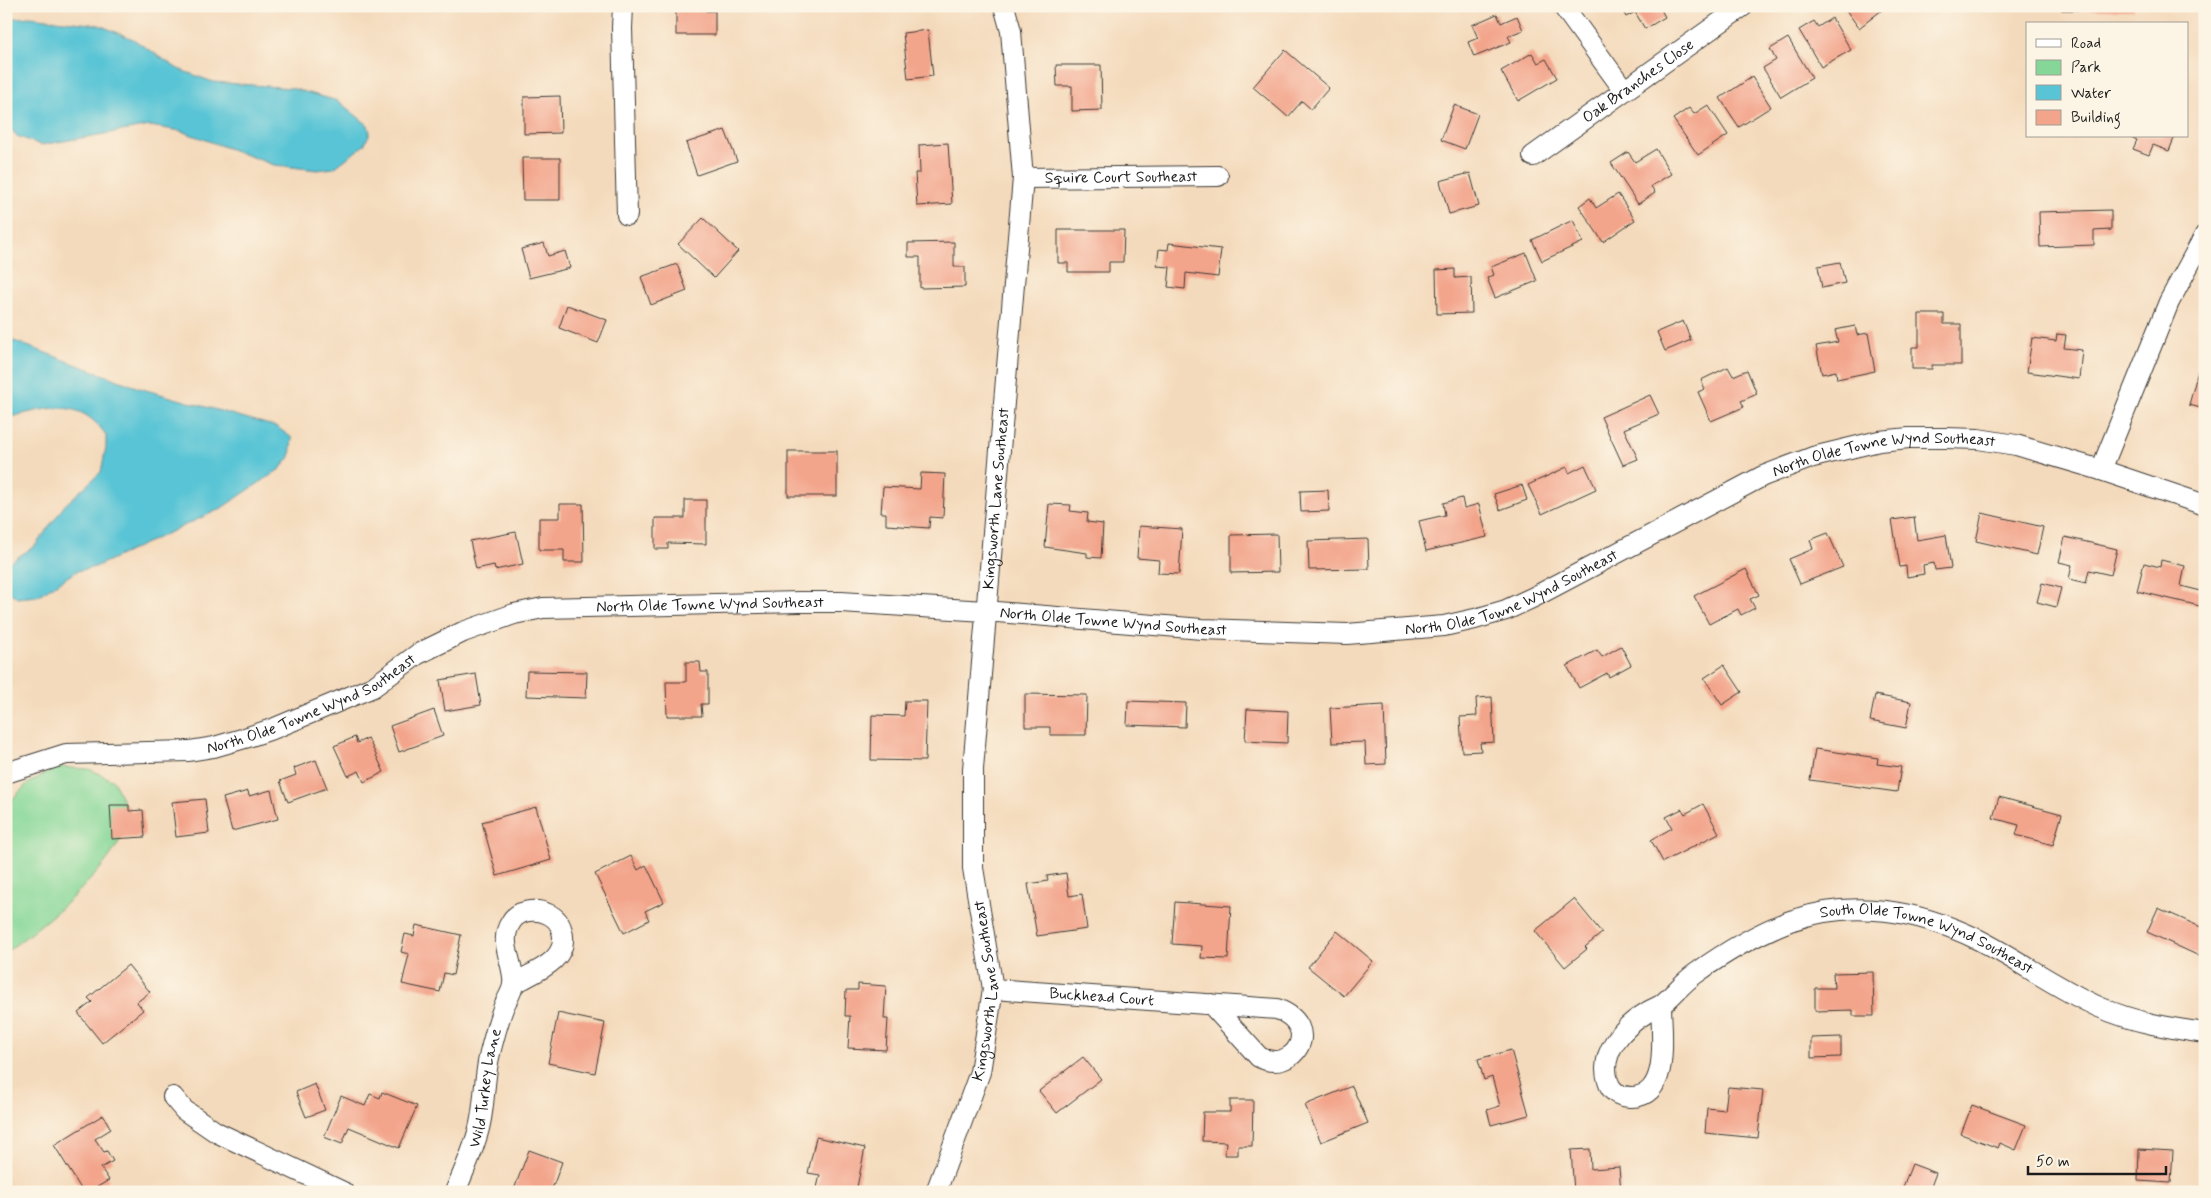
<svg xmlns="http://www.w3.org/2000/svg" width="2211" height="1198" font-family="Mynerve,sans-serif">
  <rect width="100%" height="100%" fill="#fcf5e5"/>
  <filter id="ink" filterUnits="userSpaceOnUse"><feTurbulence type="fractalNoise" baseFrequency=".02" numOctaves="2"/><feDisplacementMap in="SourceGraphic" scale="10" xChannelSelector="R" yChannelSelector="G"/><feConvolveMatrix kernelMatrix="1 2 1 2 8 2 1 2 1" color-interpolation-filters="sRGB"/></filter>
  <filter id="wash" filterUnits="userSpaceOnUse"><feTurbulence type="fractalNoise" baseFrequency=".0096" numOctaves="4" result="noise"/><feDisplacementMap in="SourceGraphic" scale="20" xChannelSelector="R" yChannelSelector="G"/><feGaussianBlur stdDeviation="1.12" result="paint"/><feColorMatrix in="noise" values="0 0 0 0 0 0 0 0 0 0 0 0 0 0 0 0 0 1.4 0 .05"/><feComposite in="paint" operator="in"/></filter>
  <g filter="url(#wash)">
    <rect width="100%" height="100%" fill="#f4dabc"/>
    <path fill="#85d798" stroke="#507a5a" d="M57 767 89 769 114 781C117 789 128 809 127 817 124 862 41 926 6 952V806L27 784Z"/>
    <g fill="#59c4d5" stroke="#3a7078">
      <polygon points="30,17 99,25 133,39 178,69 213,82 291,88 338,101 368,125 370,133 364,145 334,168 317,170 274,165 181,131 150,126 41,145 17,136 6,123 6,19"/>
      <path d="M6 338 139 388 277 427 292 438 290 457 280 469 220 509 95 567 77 571 37 596 17 598 6 589 7 564 35 546 65 505 101 472 106 447V435C78 395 46 409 6 418Z"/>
    </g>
    <g id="blocks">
      <g fill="#f3a58c">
        <polygon points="676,6 706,6 706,11 715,11 715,35 676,35"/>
        <polygon points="1620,6 1659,6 1665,17 1645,29 1635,12 1626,17"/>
        <polygon points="1843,6 1887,6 1859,28"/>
        <rect x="2062" y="6" width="72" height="4"/>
        <polygon points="1497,14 1501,23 1517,16 1523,30 1508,36 1511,42 1474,57 1468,42 1478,38 1472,25"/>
        <polygon points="1832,18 1851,50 1821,67 1799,30 1814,21 1818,27"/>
        <polygon points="928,30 933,76 908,79 903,33"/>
        <polygon points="1788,38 1812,78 1781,97 1763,68 1776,60 1770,49"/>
        <polygon points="1285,50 1329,88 1311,109 1302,101 1288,117 1253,87"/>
        <polygon points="1532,53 1538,63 1546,59 1557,78 1518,101 1501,71"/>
        <polygon points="1056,65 1101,65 1102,110 1072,111 1072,86 1057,86"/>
        <polygon points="1752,77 1771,107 1739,127 1720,98"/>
        <polygon points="560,96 561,133 524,134 524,97"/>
        <polygon points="1454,105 1478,114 1465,149 1441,140"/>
        <polygon points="1708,105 1728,135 1698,155 1673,119 1689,108 1694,114"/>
        <polygon points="725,130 737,161 697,175 686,143"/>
        <polygon points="2129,136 2175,136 2169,151 2153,145 2149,155 2133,149 2137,140"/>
        <polygon points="948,143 952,204 917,206 915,173 920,173 919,145"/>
        <polygon points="1656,149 1671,174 1651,186 1655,193 1638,204 1611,163 1628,152 1635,162"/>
        <polygon points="522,158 560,158 560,200 523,200"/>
        <polygon points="1470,173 1479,206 1449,214 1440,181"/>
        <polygon points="1618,194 1635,220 1603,242 1579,206 1590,198 1596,208"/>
        <polygon points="2111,210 2111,230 2094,231 2094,245 2040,247 2039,212"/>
        <polygon points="703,218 738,251 714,278 678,244"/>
        <polygon points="1573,220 1583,242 1542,261 1532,240"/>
        <polygon points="1058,230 1124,230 1123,262 1109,262 1109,272 1068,272 1068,263 1058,263"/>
        <polygon points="954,242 954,267 965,267 965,287 920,288 920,257 908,257 908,243"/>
        <polygon points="544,243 548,256 565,251 570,268 529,278 521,249"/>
        <polygon points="1169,243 1221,249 1218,277 1186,273 1185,289 1168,287 1170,267 1157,266 1159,249 1168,250"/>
        <polygon points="1526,253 1537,281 1495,298 1487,278 1494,275 1491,267"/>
        <polygon points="1840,262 1845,283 1822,288 1818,266"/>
        <polygon points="677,264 687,291 651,305 641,277"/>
        <polygon points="1455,269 1455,278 1471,277 1472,313 1437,314 1436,270"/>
        <polygon points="567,305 607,320 598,343 559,328"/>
        <polygon points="1919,314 1944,314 1944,324 1961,324 1961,365 1932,365 1932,369 1912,369 1912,347 1919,347"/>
        <polygon points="1683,321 1691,340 1665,351 1657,332"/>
        <polygon points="1855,326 1857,335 1868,333 1875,371 1837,379 1836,371 1822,374 1816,346 1838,342 1835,330"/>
        <polygon points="2057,334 2066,335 2064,348 2082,350 2079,379 2027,372 2032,338 2056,341"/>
        <polygon points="1728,367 1733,376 1747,370 1757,394 1741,401 1744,407 1711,421 1698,392 1705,389 1701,380"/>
        <polygon points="2198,371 2205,373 2205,409 2189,405"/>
        <polygon points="1650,395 1659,414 1624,429 1638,459 1623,465 1601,417"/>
        <rect x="788" y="451" width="49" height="45"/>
        <polygon points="1585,465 1596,489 1542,514 1528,485 1567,467 1569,473"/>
        <polygon points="921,473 945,474 943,518 930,517 929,528 886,525 886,513 881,513 883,487 920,489"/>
        <polygon points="1522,485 1527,500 1500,510 1494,494"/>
        <polygon points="1328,490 1329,511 1301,512 1300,491"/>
        <polygon points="1462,498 1464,508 1479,504 1487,537 1426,551 1419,521 1445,515 1443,503"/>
        <polygon points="685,500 706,500 706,544 668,543 668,549 655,549 655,518 685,518"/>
        <polygon points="560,504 583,504 584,562 564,562 564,550 539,550 539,518 560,518"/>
        <polygon points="1049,504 1071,505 1070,511 1088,513 1087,522 1103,524 1101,558 1087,557 1087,553 1045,547"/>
        <polygon points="1982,513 2043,527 2037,555 1976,541"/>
        <polygon points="1914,517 1917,540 1946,535 1951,568 1935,570 1934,563 1923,565 1924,574 1907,577 1906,566 1900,567 1892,520"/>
        <polygon points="1139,526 1182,529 1179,574 1158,573 1159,560 1137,558"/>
        <polygon points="516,532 523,564 495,570 494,565 476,569 470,541"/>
        <polygon points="1828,533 1843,567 1800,584 1789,559 1813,549 1810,540"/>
        <polygon points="1277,534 1278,572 1231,573 1231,535"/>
        <polygon points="2065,537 2117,549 2111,575 2089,570 2086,583 2069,579 2072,565 2059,562"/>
        <polygon points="1368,539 1369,569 1309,570 1308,541"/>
        <polygon points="2161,560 2185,566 2181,586 2205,592 2204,607 2137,591 2144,563 2160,567"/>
        <polygon points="1746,569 1759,595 1750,599 1755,608 1741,615 1738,609 1709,624 1694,596"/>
        <polygon points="2042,583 2061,588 2056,607 2037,602"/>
        <polygon points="1621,646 1631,665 1609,677 1607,673 1579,688 1567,666 1597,650 1602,657"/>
        <polygon points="686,662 700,662 701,672 708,672 708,704 701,704 702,716 667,716 666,682 686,682"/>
        <polygon points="1724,665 1742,692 1722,705 1704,678"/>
        <polygon points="527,671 587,672 586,698 526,696"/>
        <polygon points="476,674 481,705 445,711 440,680"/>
        <polygon points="1025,694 1087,695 1086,735 1050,735 1050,727 1025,727"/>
        <polygon points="1875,695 1911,702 1906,728 1870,721"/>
        <polygon points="1492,697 1494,742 1480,743 1481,751 1462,752 1460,717 1477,716 1476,698"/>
        <polygon points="905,701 927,701 925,761 871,760 872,715 904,716"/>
        <polygon points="1128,701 1186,703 1185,727 1127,725"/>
        <polygon points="1384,705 1386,764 1366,765 1365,742 1332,743 1330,708"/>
        <polygon points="1247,709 1288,711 1287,743 1245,741"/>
        <polygon points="434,710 443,736 399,752 390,726"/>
        <polygon points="355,737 357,743 368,738 384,772 364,782 359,771 348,776 334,746"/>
        <polygon points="1815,749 1878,758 1877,764 1901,767 1897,792 1810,780"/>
        <polygon points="316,760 327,788 288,802 280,781 296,775 294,768"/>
        <polygon points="271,790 278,819 232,831 223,798 248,791 249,796"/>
        <polygon points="1999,797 2062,814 2053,845 2016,835 2019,825 1993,818"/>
        <polygon points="205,799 209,833 176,837 172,802"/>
        <polygon points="1703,804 1719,833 1663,862 1651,840 1672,828 1666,817 1682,809 1685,814"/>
        <polygon points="110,805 129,805 129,811 143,810 145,837 112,839"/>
        <polygon points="536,807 551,860 497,876 482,822"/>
        <polygon points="631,856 638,870 646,865 664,902 645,911 649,920 624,933 595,874"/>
        <polygon points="1066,873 1069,896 1082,894 1087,929 1037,936 1028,884 1048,881 1047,876"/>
        <polygon points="1574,899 1602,933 1585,947 1587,949 1565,967 1535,931"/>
        <polygon points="1175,902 1231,906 1228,959 1201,958 1202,946 1172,944"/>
        <polygon points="2158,908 2205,929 2205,942 2199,956 2147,932"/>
        <polygon points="416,925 461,935 453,975 444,973 440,992 402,984 409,954 401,952 405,934 414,936"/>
        <polygon points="1337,931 1373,961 1344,996 1308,967"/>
        <polygon points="128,965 150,992 137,1002 143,1010 102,1043 78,1013 92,1002 88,998"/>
        <polygon points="1873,972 1874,1016 1853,1016 1853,1010 1815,1011 1815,988 1834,988 1833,973"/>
        <polygon points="858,984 886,986 884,1019 888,1019 886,1050 848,1048 850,1016 845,1016 846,990 858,990"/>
        <polygon points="558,1013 605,1023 595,1073 548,1063"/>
        <polygon points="1841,1037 1841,1057 1811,1058 1811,1038"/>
        <polygon points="1511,1050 1529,1115 1491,1125 1487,1110 1500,1106 1492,1077 1484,1080 1478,1059"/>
        <polygon points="1083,1057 1101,1079 1057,1113 1039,1091"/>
        <polygon points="315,1084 325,1110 306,1117 296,1092"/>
        <polygon points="1352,1086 1368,1123 1321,1142 1305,1105"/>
        <polygon points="1728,1087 1763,1090 1758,1138 1705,1133 1707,1108 1725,1110"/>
        <polygon points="382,1092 417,1106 399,1148 349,1127 342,1144 324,1137 341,1096 365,1106 370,1094 380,1098"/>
        <polygon points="1230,1100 1253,1100 1252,1146 1238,1146 1238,1155 1225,1155 1226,1142 1202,1141 1203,1112 1230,1112"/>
        <polygon points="1972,1105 2026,1125 2016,1150 2000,1143 1998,1148 1961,1134"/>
        <polygon points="103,1115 111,1129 95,1139 104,1152 107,1151 113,1161 101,1168 109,1180 89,1192 83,1192 54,1145"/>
        <polygon points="816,1137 865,1148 856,1192 816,1192 820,1175 808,1173"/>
        <polygon points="1590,1149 1591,1169 1619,1167 1621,1192 1574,1192 1571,1150"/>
        <polygon points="2139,1149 2173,1151 2171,1183 2138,1181"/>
        <polygon points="529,1150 562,1162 551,1192 513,1192"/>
        <polygon points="1912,1164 1936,1173 1929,1192 1901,1192"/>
      </g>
    </g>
  </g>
  <g filter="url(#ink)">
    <use href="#blocks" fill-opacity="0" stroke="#3c3834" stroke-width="1"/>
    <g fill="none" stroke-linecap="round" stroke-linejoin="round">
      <defs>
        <g id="minor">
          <polyline points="623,6 622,28 627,215"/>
          <polyline points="1563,6 1624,90"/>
          <path id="s1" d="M1533 156 1743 6"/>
          <path id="s2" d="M1023 178 1218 176"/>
          <polyline points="2101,470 2169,302 2205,235"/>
          <path id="s3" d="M6 773 66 754 189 751 214 747 245 738 275 728 373 687 418 654 463 632 514 614 543 608 800 602H841L985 611 1202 629 1347 634 1444 626 1475 619 1506 610 1534 597 1763 476 1813 457 1879 441 1909 438H1946L1978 439 2016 445 2101 470 2205 505"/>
          <path id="s4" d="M993 989 1277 1009C1324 1027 1293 1075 1259 1057L1211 1004"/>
          <path id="s5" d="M1661 1005C1661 1032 1672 1098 1630 1097 1619 1096 1611 1092 1608 1081 1599 1053 1623 1027 1646 1013 1650 1010 1656 1008 1661 1005 1673 996 1682 983 1695 974 1724 953 1756 934 1790 921 1853 898 1919 911 1977 939 2019 960 2056 988 2099 1007 2133 1022 2169 1028 2205 1033"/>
          <polyline points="173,1097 184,1110 216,1132 343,1192"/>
          <path id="s6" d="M455 1192C464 1170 475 1148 480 1124 485 1101 484 1076 490 1053 494 1037 498 1021 504 1006 507 999 512 992 513 985 516 965 497 943 511 922 518 910 536 908 548 914 555 917 560 923 562 931 570 961 534 972 513 984"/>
          <path id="s7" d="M936 1192 980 1072 993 989 973 868V769L1023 178 1011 31 1004 6"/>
        </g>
      </defs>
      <use href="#minor" stroke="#3c3834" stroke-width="22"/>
      <use href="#minor" stroke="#fff" stroke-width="20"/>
    </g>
  </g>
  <g text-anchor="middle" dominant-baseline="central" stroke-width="4.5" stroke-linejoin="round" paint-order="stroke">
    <g font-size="16" fill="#1c1c1c" stroke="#fcf5e5">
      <text stroke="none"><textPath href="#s1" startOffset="129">Oak Branches Close</textPath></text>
      <text stroke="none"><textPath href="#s2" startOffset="98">Squire Court Southeast</textPath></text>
      <text stroke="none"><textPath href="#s3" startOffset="1952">North Olde Towne Wynd Southeast</textPath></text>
      <text stroke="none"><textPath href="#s7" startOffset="705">Kingsworth Lane Southeast</textPath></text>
      <text stroke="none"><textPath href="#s3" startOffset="1548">North Olde Towne Wynd Southeast</textPath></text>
      <text stroke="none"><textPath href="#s3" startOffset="738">North Olde Towne Wynd Southeast</textPath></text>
      <text stroke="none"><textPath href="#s3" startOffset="1142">North Olde Towne Wynd Southeast</textPath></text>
      <text stroke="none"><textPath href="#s3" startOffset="318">North Olde Towne Wynd Southeast</textPath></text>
      <text stroke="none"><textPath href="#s5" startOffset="538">South Olde Towne Wynd Southeast</textPath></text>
      <text stroke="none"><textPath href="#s7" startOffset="210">Kingsworth Lane Southeast</textPath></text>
      <text stroke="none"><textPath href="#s4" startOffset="109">Buckhead Court</textPath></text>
      <text stroke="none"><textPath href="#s6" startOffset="109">Wild Turkey Lane</textPath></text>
    </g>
  </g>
  <rect width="2211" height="1198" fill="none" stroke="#fcf5e5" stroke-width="25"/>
  <rect x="2026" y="22" width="162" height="115" fill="#fcf5e5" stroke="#a29e95"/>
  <rect x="2036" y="39" width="25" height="8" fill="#ffffff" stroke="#a29e95"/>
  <text x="2071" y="48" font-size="15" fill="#1c1c1c">Road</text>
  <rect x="2036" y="60" width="25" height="15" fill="#85d798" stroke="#a29e95"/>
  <text x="2071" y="72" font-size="15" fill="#1c1c1c">Park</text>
  <rect x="2036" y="85" width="25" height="15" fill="#59c4d5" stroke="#a29e95"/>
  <text x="2071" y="98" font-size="15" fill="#1c1c1c">Water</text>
  <rect x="2036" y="110" width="25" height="15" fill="#f3a58c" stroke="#a29e95"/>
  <text x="2071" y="122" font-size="15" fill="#1c1c1c">Building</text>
  <path d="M2028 1166v8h138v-8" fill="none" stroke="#1c1c1c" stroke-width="2.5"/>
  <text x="2036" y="1166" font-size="15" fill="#1c1c1c" stroke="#fcf5e5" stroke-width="4" paint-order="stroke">50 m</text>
</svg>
